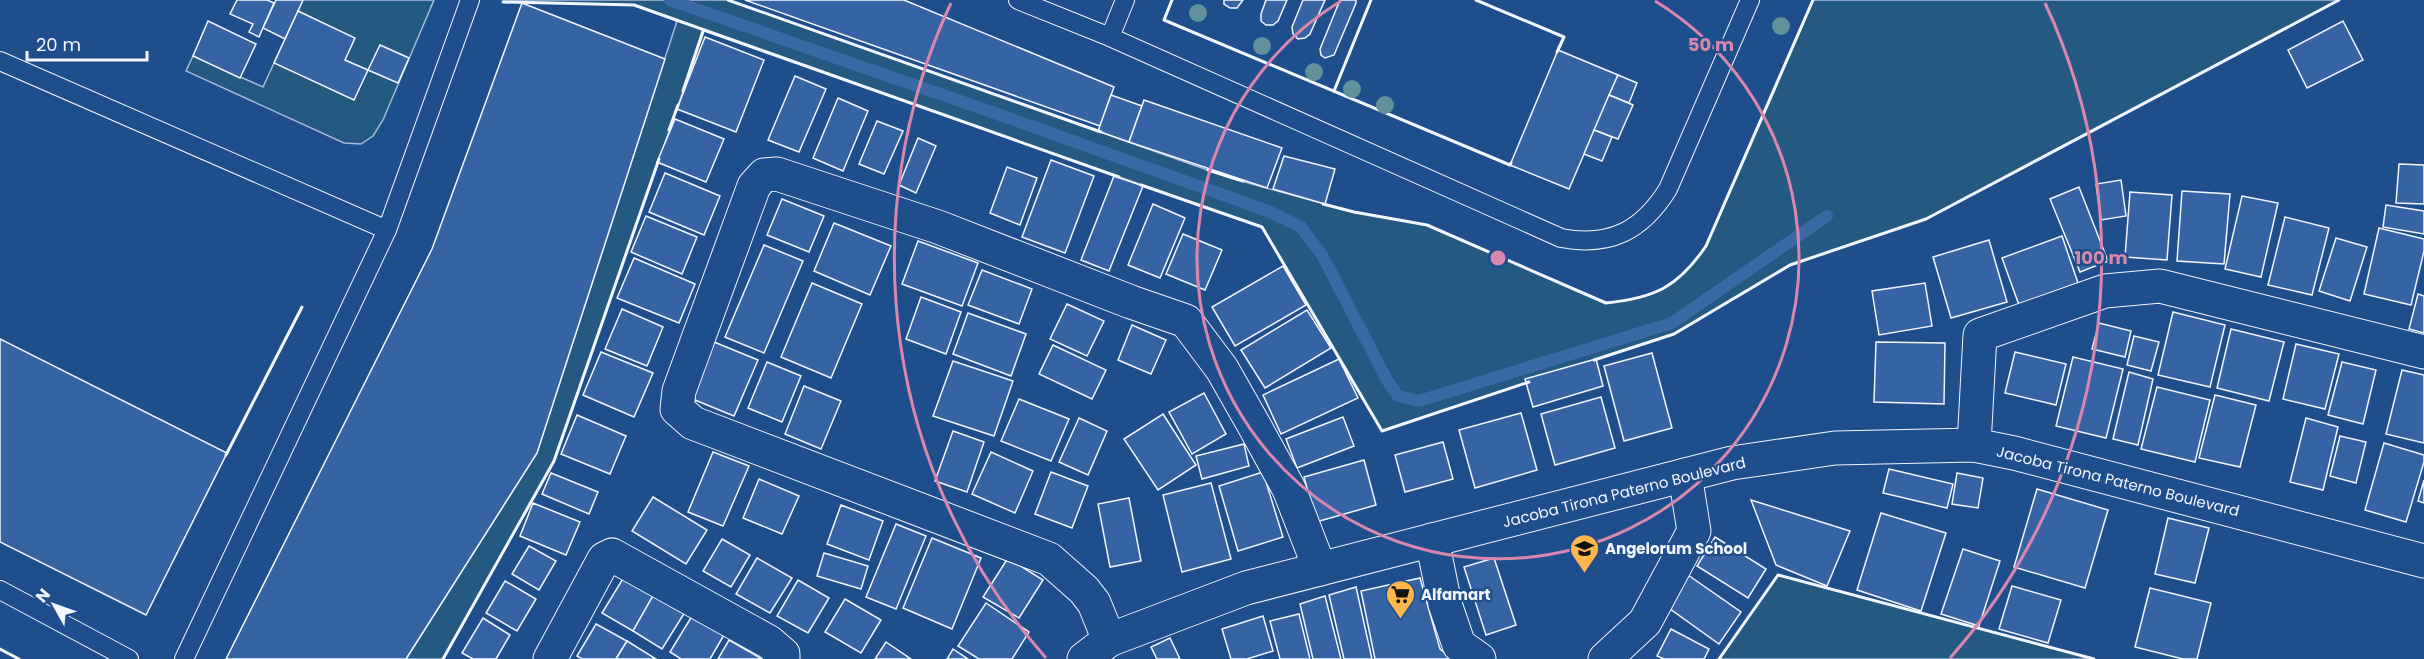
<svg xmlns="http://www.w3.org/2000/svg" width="2424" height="659" font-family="Poppins,sans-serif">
  <rect width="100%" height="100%" fill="#1f4e8c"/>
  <g fill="#245a82" stroke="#a8bbd7" stroke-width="1.5">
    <polygon points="303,0 434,0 383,120 373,136 361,144 344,143 186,71 193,56 263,87"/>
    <path d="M504 0H728L1230 178 1354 212 1427 225 1606 303C1655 298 1678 287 1706 246L1813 0H2339L1926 219 1790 265 1674 334 1382 431 1262 227 704 31 554 461 443 659H406L537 453 677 21 634 5 503 2Z"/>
    <polygon points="1778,575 2094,659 1719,659"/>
  </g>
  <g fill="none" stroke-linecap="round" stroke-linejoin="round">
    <polyline stroke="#3b69a3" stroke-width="12" points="670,0 1009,118 1268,211 1301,227 1322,255 1387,380 1398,396 1419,401 1672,323 1827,216"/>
  </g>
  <g fill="#3563a3" stroke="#f2f6ff" stroke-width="1.5">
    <polygon points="237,0 267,0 274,3 259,37 249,32 253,24 230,14"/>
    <polygon points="276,0 303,0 285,39 263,28"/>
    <polygon points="745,0 904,0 1114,87 1100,126"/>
    <polygon points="1224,0 1243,0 1237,8 1230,8 1224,4"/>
    <polygon points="1266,0 1287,0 1278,21 1273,25 1266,25 1261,21 1261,14"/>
    <polygon points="1303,0 1325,0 1310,34 1305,38 1298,39 1293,34 1292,27"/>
    <polygon points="1340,0 1356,0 1356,3 1334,55 1325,58 1321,55 1320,49"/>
    <polygon points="522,3 665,59 537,453 406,659 226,659 432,249"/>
    <polygon points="298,11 355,38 345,60 368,70 354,100 274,63"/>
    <polygon points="208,21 256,44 240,78 193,56"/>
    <polygon points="2343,21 2363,60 2307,88 2288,50"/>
    <polygon points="705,37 764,60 736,132 677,109"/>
    <polygon points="380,45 409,58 398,83 368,70"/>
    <polygon points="1558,50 1618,75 1569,189 1510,165"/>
    <polygon points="1618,75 1637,83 1629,103 1609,95"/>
    <polygon points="795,76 826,89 799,152 768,140"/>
    <polygon points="1111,95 1142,106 1129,142 1098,131"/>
    <polygon points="1609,95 1633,105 1618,139 1594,130"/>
    <polygon points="838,98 868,111 843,171 813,158"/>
    <polygon points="1144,100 1282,148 1267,188 1129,142"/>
    <polygon points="675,119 724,139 706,182 657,162"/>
    <polygon points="877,121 903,131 884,174 859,164"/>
    <polygon points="1594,130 1612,137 1602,161 1584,154"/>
    <polygon points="918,138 936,146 916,193 899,185"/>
    <polygon points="1284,156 1335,169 1325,204 1273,189"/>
    <polygon points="1051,160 1094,176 1065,253 1022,237"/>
    <polygon points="2399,164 2424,165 2424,204 2396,203"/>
    <polygon points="1007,167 1037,178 1020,225 990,213"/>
    <polygon points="665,173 720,196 704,235 649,212"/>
    <polygon points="1114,176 1143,186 1109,271 1081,260"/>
    <polygon points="2121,180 2126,216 2101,220 2096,184"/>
    <polygon points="2079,187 2108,261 2080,272 2050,199"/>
    <polygon points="2182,191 2230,194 2224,264 2177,261"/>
    <polygon points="2130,192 2172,195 2167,260 2125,257"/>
    <polygon points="2242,196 2278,203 2261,277 2225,269"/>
    <polygon points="782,199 824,216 809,252 767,235"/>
    <polygon points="1153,204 1185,218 1160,278 1128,265"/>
    <polygon points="2386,205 2424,211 2424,234 2383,227"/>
    <polygon points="646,216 697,237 682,274 631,252"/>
    <polygon points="2285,217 2329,228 2312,295 2268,285"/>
    <polygon points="834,223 891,246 870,295 814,271"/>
    <polygon points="2379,228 2424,239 2424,251 2411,305 2364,294"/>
    <polygon points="1183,234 1222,250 1205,290 1166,274"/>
    <polygon points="2062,236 2078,283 2019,305 2002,258"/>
    <polygon points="2336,238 2367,247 2350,301 2319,291"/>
    <polygon points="1989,240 2007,302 1951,318 1933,257"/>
    <polygon points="918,241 978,263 962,306 902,284"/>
    <polygon points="764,245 803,261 764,353 725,337"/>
    <polygon points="634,258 695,284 679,323 617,298"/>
    <polygon points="1283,266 1306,305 1235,346 1212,307"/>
    <polygon points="982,270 1032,289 1019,324 968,305"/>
    <polygon points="812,283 862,304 831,378 781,357"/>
    <polygon points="1925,283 1932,326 1879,335 1872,291"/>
    <polygon points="2418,294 2424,296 2424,333 2409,329"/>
    <polygon points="921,297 961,312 946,354 906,339"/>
    <polygon points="1067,304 1104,321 1087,356 1050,339"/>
    <polygon points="622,309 663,327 647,366 605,349"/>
    <polygon points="1307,310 1331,348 1265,388 1241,350"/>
    <polygon points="2173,312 2225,325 2210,387 2158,375"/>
    <polygon points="968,313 1026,334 1011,376 953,354"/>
    <polygon points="2099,323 2131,331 2125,357 2092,349"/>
    <polygon points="1132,325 1166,340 1151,374 1118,360"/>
    <polygon points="2231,329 2284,342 2269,401 2217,388"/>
    <polygon points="2134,336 2159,342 2151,371 2127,365"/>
    <polygon points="0,339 227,453 146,615 0,542"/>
    <polygon points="714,342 758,360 734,416 690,398"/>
    <polygon points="1876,342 1945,343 1944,404 1874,402"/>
    <polygon points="2296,344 2339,354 2325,409 2283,399"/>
    <polygon points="1053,345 1106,370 1092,399 1039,374"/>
    <polygon points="601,352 653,373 634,417 583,395"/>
    <polygon points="2015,352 2066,364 2056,405 2005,393"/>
    <polygon points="1652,353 1672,428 1624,441 1604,366"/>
    <polygon points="2073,357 2123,369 2106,438 2056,426"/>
    <polygon points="1339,359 1358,398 1281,434 1263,395"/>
    <polygon points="1596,359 1603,386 1533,407 1525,379"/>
    <polygon points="953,361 1013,381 994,436 933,416"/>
    <polygon points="767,362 801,376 782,422 748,408"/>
    <polygon points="2342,362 2376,370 2363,424 2328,415"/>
    <polygon points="2402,370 2424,375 2424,443 2386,434"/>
    <polygon points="2129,372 2153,379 2138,445 2113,439"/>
    <polygon points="804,386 841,401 821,449 785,434"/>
    <polygon points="2157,387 2210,400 2195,462 2141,449"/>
    <polygon points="1204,393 1226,434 1192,454 1169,412"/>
    <polygon points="2215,395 2256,405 2240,467 2199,458"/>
    <polygon points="1601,397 1615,448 1555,465 1541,414"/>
    <polygon points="1019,399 1069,419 1051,461 1001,441"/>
    <polygon points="1521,413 1537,470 1475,488 1459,430"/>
    <polygon points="1163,414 1196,465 1158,490 1124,439"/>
    <polygon points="577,415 626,436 610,474 561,454"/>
    <polygon points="1343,417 1354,446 1297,468 1286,439"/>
    <polygon points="1079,418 1107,431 1088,475 1059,462"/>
    <polygon points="2306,418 2338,427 2323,490 2290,482"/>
    <polygon points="953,431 984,442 967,492 935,481"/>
    <polygon points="2340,436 2366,442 2356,483 2330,476"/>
    <polygon points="1443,442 1453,479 1405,492 1395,455"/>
    <polygon points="2384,443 2424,455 2424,462 2406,522 2365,510"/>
    <polygon points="1244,444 1249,466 1202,479 1196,456"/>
    <polygon points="713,452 749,466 723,526 688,512"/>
    <polygon points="991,452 1033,471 1015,513 972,494"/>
    <polygon points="1364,460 1376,505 1316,522 1304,477"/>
    <polygon points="1889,469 1953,484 1947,508 1883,493"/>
    <polygon points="1051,472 1088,486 1072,528 1035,514"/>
    <polygon points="1263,472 1283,537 1238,551 1219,486"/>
    <polygon points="551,473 598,492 589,514 542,494"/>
    <polygon points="1957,473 1983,478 1978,508 1952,504"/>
    <polygon points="759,479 799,496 782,534 743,518"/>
    <polygon points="2424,480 2424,503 2418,501"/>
    <polygon points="1211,483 1231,559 1182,572 1163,495"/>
    <polygon points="2037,489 2108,510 2085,588 2014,567"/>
    <polygon points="653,497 707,530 686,564 632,531"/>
    <polygon points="1129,498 1141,561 1110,567 1098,504"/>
    <polygon points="1751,500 1850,531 1827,586 1776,565"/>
    <polygon points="533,503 580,522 566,555 520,536"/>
    <polygon points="841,505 883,521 869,560 827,544"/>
    <polygon points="1881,513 1946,533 1921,611 1857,590"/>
    <polygon points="2168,518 2209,528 2195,583 2155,574"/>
    <polygon points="896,524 926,536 896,609 866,597"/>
    <polygon points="1715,537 1766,569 1748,598 1697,566"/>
    <polygon points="932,538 981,558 952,629 903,608"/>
    <polygon points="722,539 750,555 731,587 703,571"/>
    <polygon points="529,546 556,561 539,590 512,574"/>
    <polygon points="1963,549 2000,561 1979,626 1941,614"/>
    <polygon points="824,553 868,566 861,589 817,576"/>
    <polygon points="757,558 792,578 770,613 736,594"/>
    <polygon points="1008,558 1043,580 1019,618 983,597"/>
    <polygon points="1494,558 1516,625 1486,635 1464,567"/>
    <polygon points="1688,575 1741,612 1719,644 1666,606"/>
    <polygon points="624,577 654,594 633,631 602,613"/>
    <polygon points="1420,578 1440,649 1453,659 1375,659 1361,591"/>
    <polygon points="798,580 829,598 808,633 777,616"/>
    <polygon points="505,581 536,599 517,631 486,613"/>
    <polygon points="2012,586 2061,600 2048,643 1999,629"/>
    <polygon points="1356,587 1372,659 1344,659 1329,595"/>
    <polygon points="2150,588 2211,603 2197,659 2183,659 2135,647"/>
    <polygon points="654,594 685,612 662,649 633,631"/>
    <polygon points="1325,596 1341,659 1313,659 1300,604"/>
    <polygon points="845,599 881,620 861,653 825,632"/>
    <polygon points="986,603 1029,632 1012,659 979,659 958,646"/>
    <polygon points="1299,614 1310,659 1280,659 1270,621"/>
    <polygon points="692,616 724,635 710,659 681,659 670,652"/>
    <polygon points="1263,616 1273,651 1247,659 1231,659 1222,629"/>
    <polygon points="483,618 510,635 496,659 473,659 462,653"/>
    <polygon points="596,624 627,641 616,659 582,659 577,656"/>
    <polygon points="1671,629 1709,649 1704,659 1664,659 1657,656"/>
    <polygon points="1170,638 1180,659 1157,659 1151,647"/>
    <polygon points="729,640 762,659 718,659"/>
    <polygon points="627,641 656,659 616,659"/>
    <polygon points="886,642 911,659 875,659"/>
    <polygon points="953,649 968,659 947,659"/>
  </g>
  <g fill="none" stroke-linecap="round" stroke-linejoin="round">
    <defs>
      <g id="service">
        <path d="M1018 0 1110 37 1561 238C1610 247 1642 231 1668 189L1750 0"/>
        <polyline points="1110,37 1125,0"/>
        <polyline points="0,61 387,230"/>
        <polyline points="0,590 129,659"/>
        <polyline points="184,659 387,230 470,0"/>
      </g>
      <g id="minor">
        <polyline points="1974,445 1980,335 2105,291 2160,286 2424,352"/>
        <polyline points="1432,540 1445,604 1459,645 1479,659"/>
        <polyline points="1109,640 1094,603 1084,590 1049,559 693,423 677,409 679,391 754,186 764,175 777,174 938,227 1131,302 1186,321 1222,369 1255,427 1289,489 1320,569"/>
        <polyline points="550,659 604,559 612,555 769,642 783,654 783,659"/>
        <polyline points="1605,659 1645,622 1694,531 1685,475"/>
      </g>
      <polyline id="tertiary" points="1084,659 1109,640 1246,588 1732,463 1835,448 1974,445 2014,453 2424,561"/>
    </defs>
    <use href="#service" stroke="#f2f6ff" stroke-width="20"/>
    <use href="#minor" stroke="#f2f6ff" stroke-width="35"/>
    <use href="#tertiary" stroke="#f2f6ff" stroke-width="35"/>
    <use href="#service" stroke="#1f4e8c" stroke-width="18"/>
    <use href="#minor" stroke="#1f4e8c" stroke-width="33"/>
    <use href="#tertiary" stroke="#1f4e8c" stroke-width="33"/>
    <g stroke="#f2f6ff" stroke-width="3">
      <polyline points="728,0 1101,132"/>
      <polyline points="1172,0 1164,20 1510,165 1511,163"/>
      <polyline points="1476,0 1564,37 1557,52"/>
      <polyline points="503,2 634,5 1119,177"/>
      <polyline points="683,91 703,31"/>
      <polyline points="1334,91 1371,0"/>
      <polyline points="669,130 678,105"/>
      <polyline points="1208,170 1243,181"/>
      <polyline points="1141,185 1262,227 1382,431 1529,382"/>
      <path d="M1323 204 1354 212 1427 225 1606 303C1655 298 1678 287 1706 246L1813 0"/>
      <polyline points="1594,360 1674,334 1790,265 1926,219 2339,0"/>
      <polyline points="226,455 302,307"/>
      <polyline points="0,649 19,659"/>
      <polyline points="443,659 554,461 659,159"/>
      <polyline points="1719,659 1778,575 2094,659"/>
    </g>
  </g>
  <g fill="#61919a">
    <circle cx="1198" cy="13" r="9"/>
    <circle cx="1781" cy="26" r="9"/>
    <circle cx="1262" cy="46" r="9"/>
    <circle cx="1314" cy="72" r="9"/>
    <circle cx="1352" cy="89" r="9"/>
    <circle cx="1385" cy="105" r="9"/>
  </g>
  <g fill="none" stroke="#da87ad" stroke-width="3">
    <path d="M1655 1A301 301 0 1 1 1341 1"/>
    <path d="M1046 658A603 603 0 0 1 951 3M2045 3A603 603 0 0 1 1950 658"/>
  </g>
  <defs>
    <symbol id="school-pin" viewBox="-11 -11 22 30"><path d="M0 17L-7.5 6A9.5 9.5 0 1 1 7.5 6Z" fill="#ffb74d" stroke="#1f4e8c"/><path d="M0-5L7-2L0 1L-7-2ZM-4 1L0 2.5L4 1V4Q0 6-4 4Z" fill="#111"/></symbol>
    <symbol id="supermarket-pin" viewBox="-11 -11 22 30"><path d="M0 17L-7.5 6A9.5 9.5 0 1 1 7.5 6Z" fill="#ffb74d" stroke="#1f4e8c"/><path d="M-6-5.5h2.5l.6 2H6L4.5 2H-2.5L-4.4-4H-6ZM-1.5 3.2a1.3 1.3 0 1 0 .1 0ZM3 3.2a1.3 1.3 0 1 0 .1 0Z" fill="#111"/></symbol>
  </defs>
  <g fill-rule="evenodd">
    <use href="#school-pin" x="1568" y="532" width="33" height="45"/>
    <use href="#supermarket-pin" x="1384" y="578" width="33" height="45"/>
  </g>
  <g text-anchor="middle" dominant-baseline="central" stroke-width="4.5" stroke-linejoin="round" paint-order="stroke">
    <g font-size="15" fill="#f2f6ff" stroke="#1f4e8c">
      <text transform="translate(2118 481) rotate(14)">Jacoba Tirona Paterno Boulevard</text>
      <text transform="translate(1624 492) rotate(-14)">Jacoba Tirona Paterno Boulevard</text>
    </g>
    <g font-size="15" font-weight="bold" fill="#f2f6ff" stroke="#1f4e8c" text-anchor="start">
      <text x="1605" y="548">Angelorum School</text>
      <text x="1421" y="594">Alfamart</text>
    </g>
  </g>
  <circle cx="1498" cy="258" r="9" fill="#da87ad" stroke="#1f4e8c" stroke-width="3"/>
  <g font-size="18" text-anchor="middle" font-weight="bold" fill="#da87ad" stroke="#1f4e8c" stroke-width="4.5" stroke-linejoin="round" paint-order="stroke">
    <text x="1711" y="51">50 m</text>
    <text x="2101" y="264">100 m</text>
  </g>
  <g transform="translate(54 605) rotate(310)" stroke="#1f4e8c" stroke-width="4.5" paint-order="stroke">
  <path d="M0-4.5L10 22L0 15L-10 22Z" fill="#f2f6ff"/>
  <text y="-9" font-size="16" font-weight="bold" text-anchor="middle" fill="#f2f6ff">N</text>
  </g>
  <path d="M27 51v9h120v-9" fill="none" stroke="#f2f6ff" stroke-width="3"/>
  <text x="36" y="51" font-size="18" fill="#f2f6ff" stroke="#1f4e8c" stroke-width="4.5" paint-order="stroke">20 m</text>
</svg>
